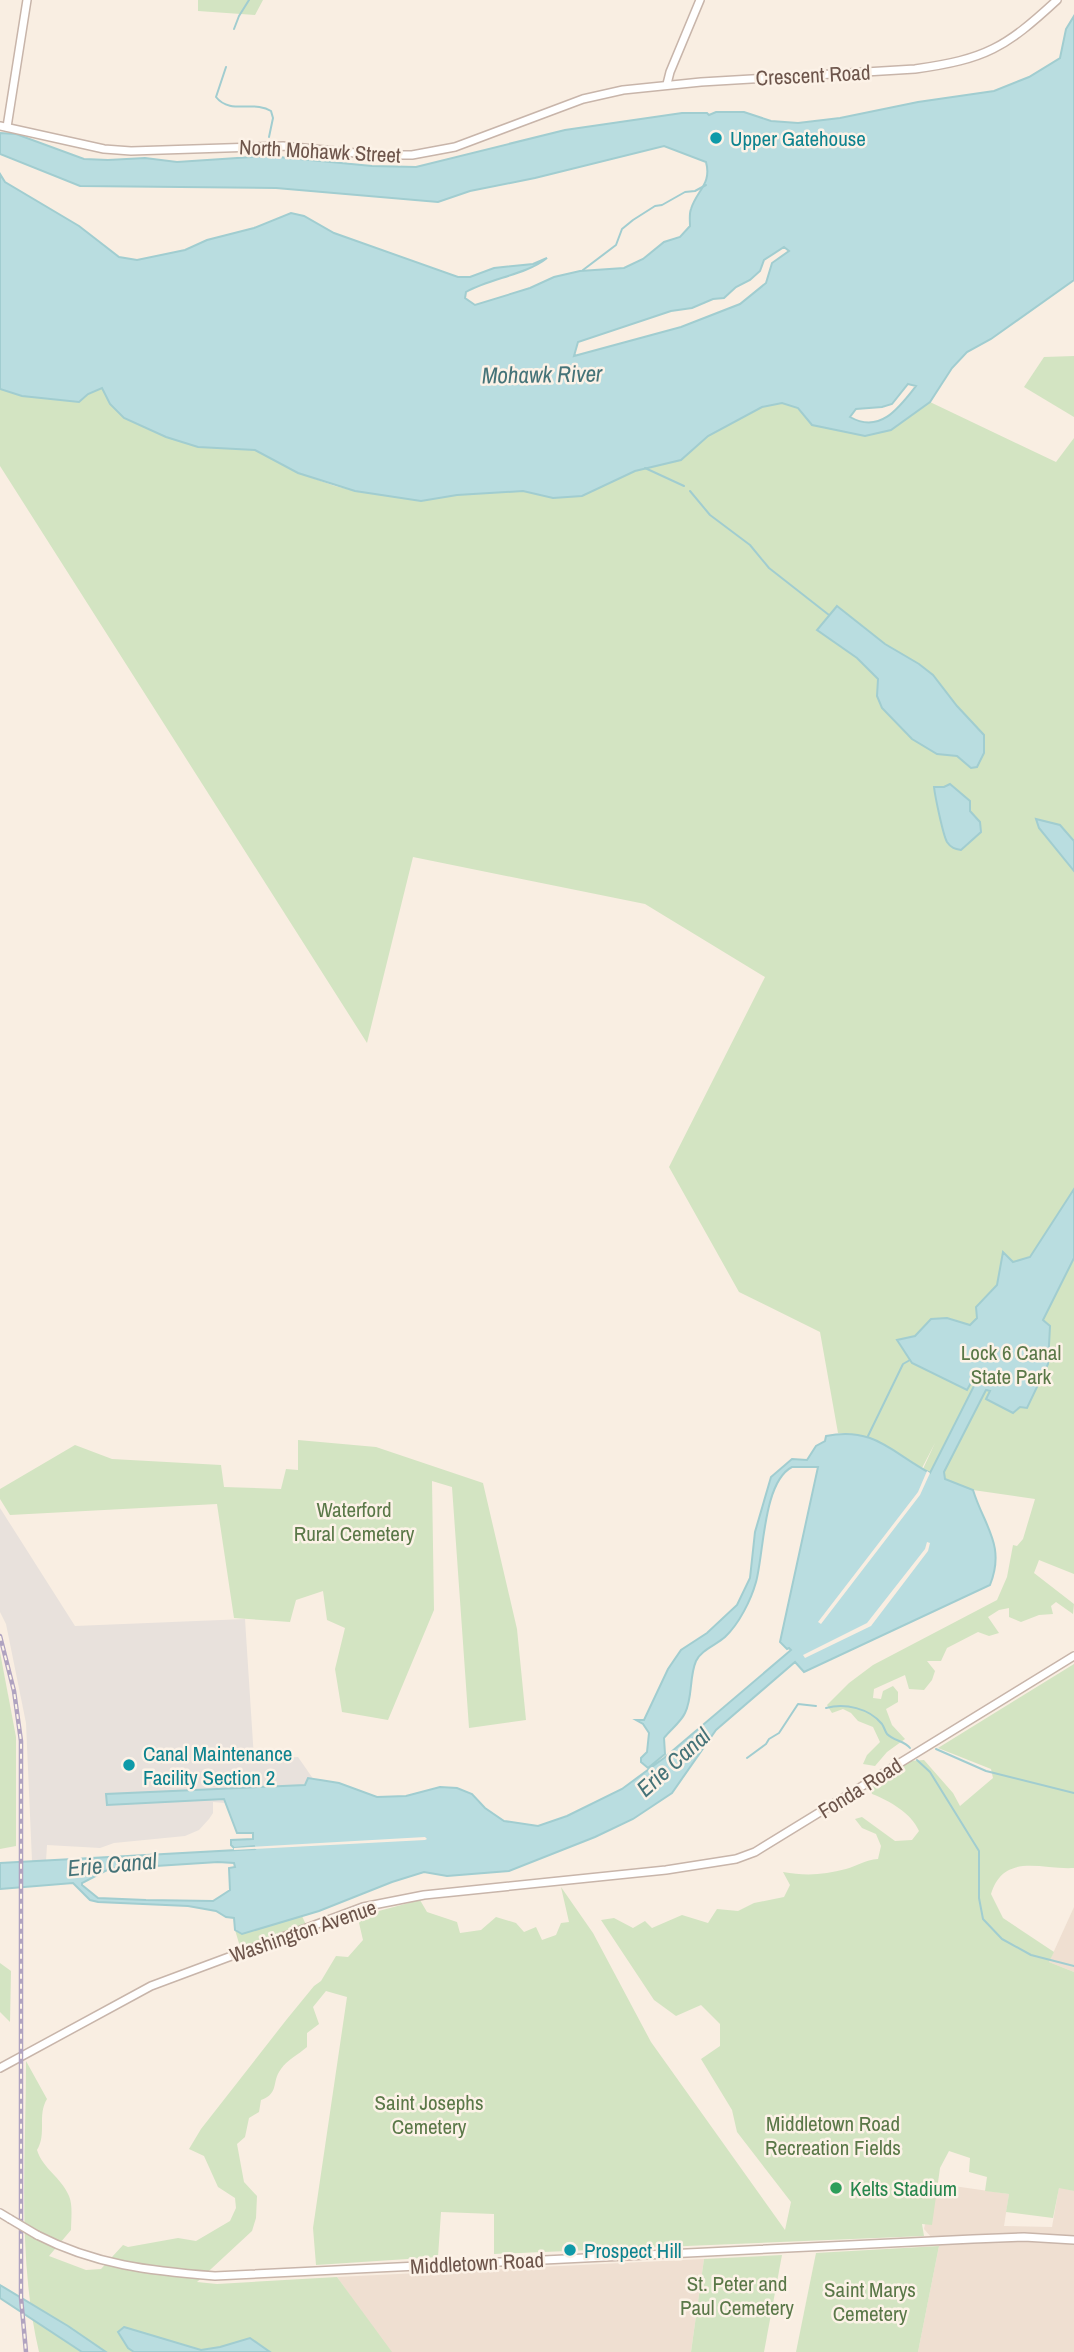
<svg xmlns="http://www.w3.org/2000/svg" width="1074" height="2352" font-family="'Archivo Narrow',sans-serif">
  <rect width="100%" height="100%" fill="#f9eee2"/>
  <g fill="#efdfd1">
    <polygon points="1074,1907 1074,1972 1049,1962"/>
    <polygon points="933,2183 1009,2194 1004,2226 1052,2227 1059,2187 1074,2191 1074,2352 918,2352 939,2246 924,2229"/>
    <polygon points="704,2259 691,2352 390,2352 337,2277"/>
  </g>
  <polygon fill="#e8e1dc" points="0,1508 75,1626 245,1619 254,1759 298,1757 314,1780 308,1778 306,1785 224,1799 225,1803 213,1802 213,1813 209,1819 199,1830 185,1836 114,1843 100,1848 47,1845 46,1861 32,1861 26,1723 6,1624 0,1612"/>
  <g fill="#d3e4c2">
    <polygon points="198,0 263,0 255,15 198,11"/>
    <polygon points="1074,356 1074,417 1024,387 1044,357"/>
    <path d="M103 388 110 404 124 418 166 437 198 447 255 450 298 473 335 486 355 491 421 501 457 495 523 491 553 498 582 496 635 471 681 460 708 436 762 407 782 403 798 408 812 425 865 436 891 430 930 402 1056 462 1074 438V1574L1039 1560 1034 1573 1074 1604 1073 1614 1056 1602 1051 1606 1053 1614 1039 1615 1021 1622 1009 1617V1608L999 1610 988 1617 999 1633 989 1636 978 1632 947 1648 941 1661H927L935 1671 932 1680 924 1690 909 1689 905 1675 874 1689 873 1698 881 1699 883 1691 893 1686 898 1692V1702L886 1709 892 1725 905 1739 887 1752 875 1766 863 1764 867 1755 880 1742 873 1727 858 1721 851 1713 843 1709 832 1713 827 1705 849 1683 873 1665 997 1600 1007 1577 1013 1545 1017 1546 1023 1539 1035 1499 973 1490 922 1471 935 1443 922 1468C892 1450 874 1433 838 1433L820 1332 739 1292 669 1167 765 977 645 904 413 857 367 1043 0 466V389L22 396 88 394Z"/>
    <polygon points="298,1440 376,1447 483,1483 517,1629 526,1720 469,1728 452,1487 432,1481 434,1610 388,1720 342,1712 335,1669 345,1628 327,1620 323,1591 296,1600 290,1622 234,1618 217,1504 10,1515 0,1499 0,1489 75,1445 112,1459 221,1465 224,1487 281,1489 286,1469 298,1470"/>
    <polygon points="0,1652 16,1737 16,1846 0,1849"/>
    <path d="M1074 1664V1868C1041 1870 1004 1852 991 1894L1003 1918 1054 1952 1049 1962 1074 1972V2191L1059 2188 1053 2218 1006 2212 1009 2194 985 2191 987 2177 969 2172 970 2158 949 2151 940 2168 932 2225 922 2224 924 2236 494 2254V2214L441 2212 438 2257 316 2265 313 2228 347 1997 326 1991 313 2007 319 2024 307 2033V2047C299 2054 287 2060 281 2069 271 2082 280 2093 261 2100L259 2112 249 2118 245 2137 237 2144 244 2182 257 2196 256 2218 252 2231 197 2282 217 2284 337 2277 392 2352H39C17 2258 26 2157 26 2061L47 2099C37 2115 47 2134 37 2150 43 2169 61 2177 69 2196 73 2205 71 2220 71 2230L49 2256 86 2270 101 2269 123 2245 128 2247 178 2238 196 2241 230 2221 236 2208 235 2198 218 2187 204 2156 189 2149 201 2129 287 2019 314 1986 321 1981 336 1956 348 1957 363 1940 359 1923 360 1916 420 1900 427 1912 457 1922 460 1933 481 1930 496 1917 516 1923 524 1932 536 1927 542 1940 556 1935 561 1923 569 1922 561 1887 593 1933 651 2042 785 2230 791 2202 737 2132 732 2110 701 2059 720 2046V2024L701 2005 676 2016 654 2000 601 1920 614 1918 633 1928 645 1921 652 1928 682 1915 708 1923 717 1909 738 1911 754 1903 784 1897 790 1885 783 1872C805 1876 824 1875 846 1869 857 1866 865 1860 878 1859L881 1846 876 1834 862 1828 855 1819 862 1817 895 1841 912 1840 919 1831C911 1813 890 1801 872 1794L870 1787 909 1761 924 1760 953 1793 960 1806 993 1778 991 1769 938 1748Z"/>
    <polygon points="302,1916 307,1927 241,1950 235,1930 242,1934"/>
    <polygon points="0,1963 11,1971 10,2022 0,2012"/>
    <polygon points="939,2246 918,2352 796,2352 816,2253"/>
    <polygon points="782,2255 764,2352 691,2352 704,2259"/>
  </g>
  <g fill="#b9dde0" stroke="#a1cdd0" stroke-width="2" fill-rule="evenodd">
    <path d="M1074 16V280L991 339 967 352 952 368 930 402 891 430 865 436 812 425 798 408 782 403 762 407 708 436 681 460 635 471 582 496 553 498 523 491 457 495 421 501 355 491 298 473 255 450 198 447 166 437 124 418 110 404 102 388 88 394 79 402 22 396 0 389V174L5 182 79 226 119 257 137 260 185 250 207 240 254 228 291 213 304 216 334 233 458 277H470L494 268 533 264 547 258C526 275 490 278 466 292L465 298 475 305 530 288 554 277 580 271 624 268 643 259 664 242 680 237 690 226C690 220 689 214 691 209 697 190 712 184 706 162L664 146 535 178 470 191 438 202 276 188 80 186 0 154V133L16 134 84 159 108 160 145 158 177 162 268 156 372 166 416 167 565 130 682 113H707L709 115 716 112H744L771 121 798 123 840 118 918 102 994 91 1029 77 1060 58 1066 29ZM784 247 789 251 772 263 766 283 740 304 681 327 574 356 578 342 671 311 692 308 713 299 724 298 736 287 750 280 760 271 764 260ZM908 384 916 386C899 408 880 434 850 417L856 409 882 407 892 404Z"/>
    <polygon points="837,606 885,644 919,664 933,675 957,706 984,735 984,753 977,767 971,768 957,756 937,754 912,739 882,708 877,696 878,679 857,658 817,630"/>
    <path d="M950 784 970 801V811L980 822 981 832 961 850C955 849 951 848 947 842 943 835 935 796 934 787H944Z"/>
    <polygon points="1036,819 1060,825 1074,841 1074,871 1039,828"/>
    <path d="M1074 1189V1258L1043 1320 1050 1326 1048 1364 1027 1408 1020 1407 1013 1413 986 1399 990 1391 986 1390 944 1472 945 1479 973 1490C984 1526 1006 1545 990 1585L804 1672 795 1662 716 1730 672 1793 633 1819 595 1837 509 1871 447 1876 424 1872 392 1882 319 1911 242 1934 235 1930 234 1918 226 1917 216 1911 188 1906 98 1902 90 1900 73 1883 0 1889V1863L255 1849 254 1846 234 1848 231 1845V1840L253 1839V1833H237L224 1799 107 1805 106 1794 305 1785 308 1778 339 1783 377 1797 406 1796 440 1787 457 1788 472 1794 485 1808 504 1821 538 1826 567 1816 622 1789 664 1758 791 1650 789 1648 787 1649 780 1642 818 1467H792C763 1482 764 1553 756 1582 751 1600 739 1624 725 1637 716 1645 701 1650 696 1661 689 1677 693 1697 685 1713 681 1722 670 1730 664 1738L665 1754 648 1768 641 1762V1758L647 1752 649 1733 643 1724 636 1720H644L668 1669 681 1650 707 1633 737 1605 750 1578 755 1532 771 1477 792 1459 807 1460 816 1446 825 1441 826 1436C874 1426 892 1453 930 1473L975 1384 971 1383 967 1390 912 1363 897 1340 915 1336 931 1319 947 1318 970 1325 977 1318 976 1307 997 1285 1003 1252 1013 1262 1030 1257ZM218 1862 234 1863 235 1867 229 1868 230 1890 213 1901 146 1900 98 1898 82 1885V1883L109 1869Z"/>
    <polygon points="0,2285 68,2326 106,2352 82,2352 0,2298"/>
    <polygon points="124,2327 201,2350 220,2347 250,2338 270,2352 134,2352 128,2348 118,2332"/>
  </g>
  <g fill="#f9eee2">
    <polygon points="927,1471 930,1473 920,1495 821,1624 818,1622 918,1492"/>
    <polygon points="927,1542 930,1543 928,1551 871,1626 805,1658 803,1655 867,1623 925,1549"/>
    <polygon points="425,1837 427,1839 425,1840 234,1850 234,1848"/>
  </g>
  <g fill="none" stroke-linecap="round" stroke-linejoin="round">
    <g stroke="#a1cdd0" stroke-width="2">
      <polyline points="234,29 239,16 249,0"/>
      <path d="M226 67 216 97C230 115 255 100 271 111L273 118 269 137"/>
      <polyline points="268,156 269,150"/>
      <polyline points="583,270 616,245 622,229 633,220 655,206 662,205 685,192 695,191 706,185"/>
      <polyline points="645,468 684,486"/>
      <polyline points="690,491 710,515 750,545 769,568 829,615"/>
      <polyline points="868,1436 903,1364 910,1360"/>
      <path d="M826 1708C845 1703 869 1708 882 1724 884 1727 885 1731 887 1734 894 1741 905 1741 910 1748"/>
      <polyline points="936,1749 986,1771 1074,1793"/>
      <polyline points="747,1758 766,1744 769,1739 779,1733 798,1704 816,1706"/>
      <polyline points="917,1760 930,1772 979,1851 979,1898 983,1919 1002,1939 1031,1955 1074,1966"/>
    </g>
    <defs>
      <g id="minor">
        <polyline points="667,84 670,72 700,0"/>
        <path d="M0 126 104 149 131 151 283 146 376 155H412L455 147 583 99 623 90 701 82 915 69C986 59 1005 48 1057 0"/>
        <polyline points="7,127 27,0"/>
        <polyline points="0,2068 151,1986 363,1907 424,1895 666,1870 736,1859 755,1852 1074,1656"/>
        <polyline points="0,2213 10,2219"/>
        <path d="M37 2235C95 2265 151 2271 215 2276L973 2239 1024 2237 1074 2240"/>
      </g>
    </defs>
    <use href="#minor" stroke="#c8b5aa" stroke-width="10"/>
    <use href="#minor" stroke="#fff" stroke-width="7"/>
    <defs>
      <polyline id="rail" points="0,1636 14,1691 21,1741 21,2298 26,2352"/>
    </defs>
    <use href="#rail" stroke="#b0a3c0" stroke-width="4.5"/>
    <use href="#rail" stroke="#fcf2e7" stroke-width="2" stroke-dasharray="5" stroke-linecap="butt"/>
    <defs>
      <polyline id="minor-bridge" points="10,2219 37,2235"/>
    </defs>
    <use href="#minor-bridge" stroke="#c8b5aa" stroke-width="10" stroke-linecap="butt"/>
    <use href="#minor-bridge" stroke="#fff" stroke-width="7"/>
  </g>
  <g fill="#0f9aa8" stroke="#fcf2e7" stroke-width="2.5">
    <circle cx="716" cy="138" r="7"/>
    <circle cx="129" cy="1765" r="7"/>
    <circle cx="570" cy="2250" r="7"/>
  </g>
  <circle fill="#2e9e5b" stroke="#fcf2e7" stroke-width="2.5" cx="836" cy="2188" r="7"/>
  <g text-anchor="middle" dominant-baseline="central" stroke-width="5" stroke-linejoin="round" paint-order="stroke">
    <g font-size="21" fill="#6d554b" stroke="#fcf2e7">
      <text transform="translate(813 75) rotate(-3)">Crescent Road</text>
      <text transform="translate(320 151) rotate(3)">North Mohawk Street</text>
      <text transform="translate(860 1788) rotate(-32)">Fonda Road</text>
      <text transform="translate(303 1931) rotate(-19)">Washington Avenue</text>
      <text transform="translate(477 2263) rotate(-3)">Middletown Road</text>
    </g>
    <g font-size="21" fill="#0d838f" stroke="#fcf2e7" text-anchor="start">
      <text x="730" y="138">Upper Gatehouse</text>
      <text x="143" y="1753">Canal Maintenance<tspan x="143" dy="24">Facility Section 2</tspan></text>
      <text x="584" y="2250">Prospect Hill</text>
    </g>
    <g font-size="21" fill="#5a7848" stroke="#fcf2e7">
      <text x="1011" y="1352">Lock 6 Canal<tspan x="1011" dy="24">State Park</tspan></text>
      <text x="354" y="1509">Waterford<tspan x="354" dy="24">Rural Cemetery</tspan></text>
      <text x="429" y="2102">Saint Josephs<tspan x="429" dy="24">Cemetery</tspan></text>
      <text x="833" y="2123">Middletown Road<tspan x="833" dy="24">Recreation Fields</tspan></text>
      <text x="737" y="2283">St. Peter and<tspan x="737" dy="24">Paul Cemetery</tspan></text>
      <text x="870" y="2289">Saint Marys<tspan x="870" dy="24">Cemetery</tspan></text>
    </g>
    <g font-size="21" fill="#27864d" stroke="#fcf2e7" text-anchor="start">
      <text x="850" y="2188">Kelts Stadium</text>
    </g>
    <g font-size="23" font-style="italic" fill="#457378" stroke="#fcf2e7">
      <text transform="translate(542 374) rotate(-1)">Mohawk River</text>
      <text transform="translate(673 1762) rotate(-42)">Erie Canal</text>
      <text transform="translate(112 1864) rotate(-5)">Erie Canal</text>
    </g>
  </g>
</svg>
